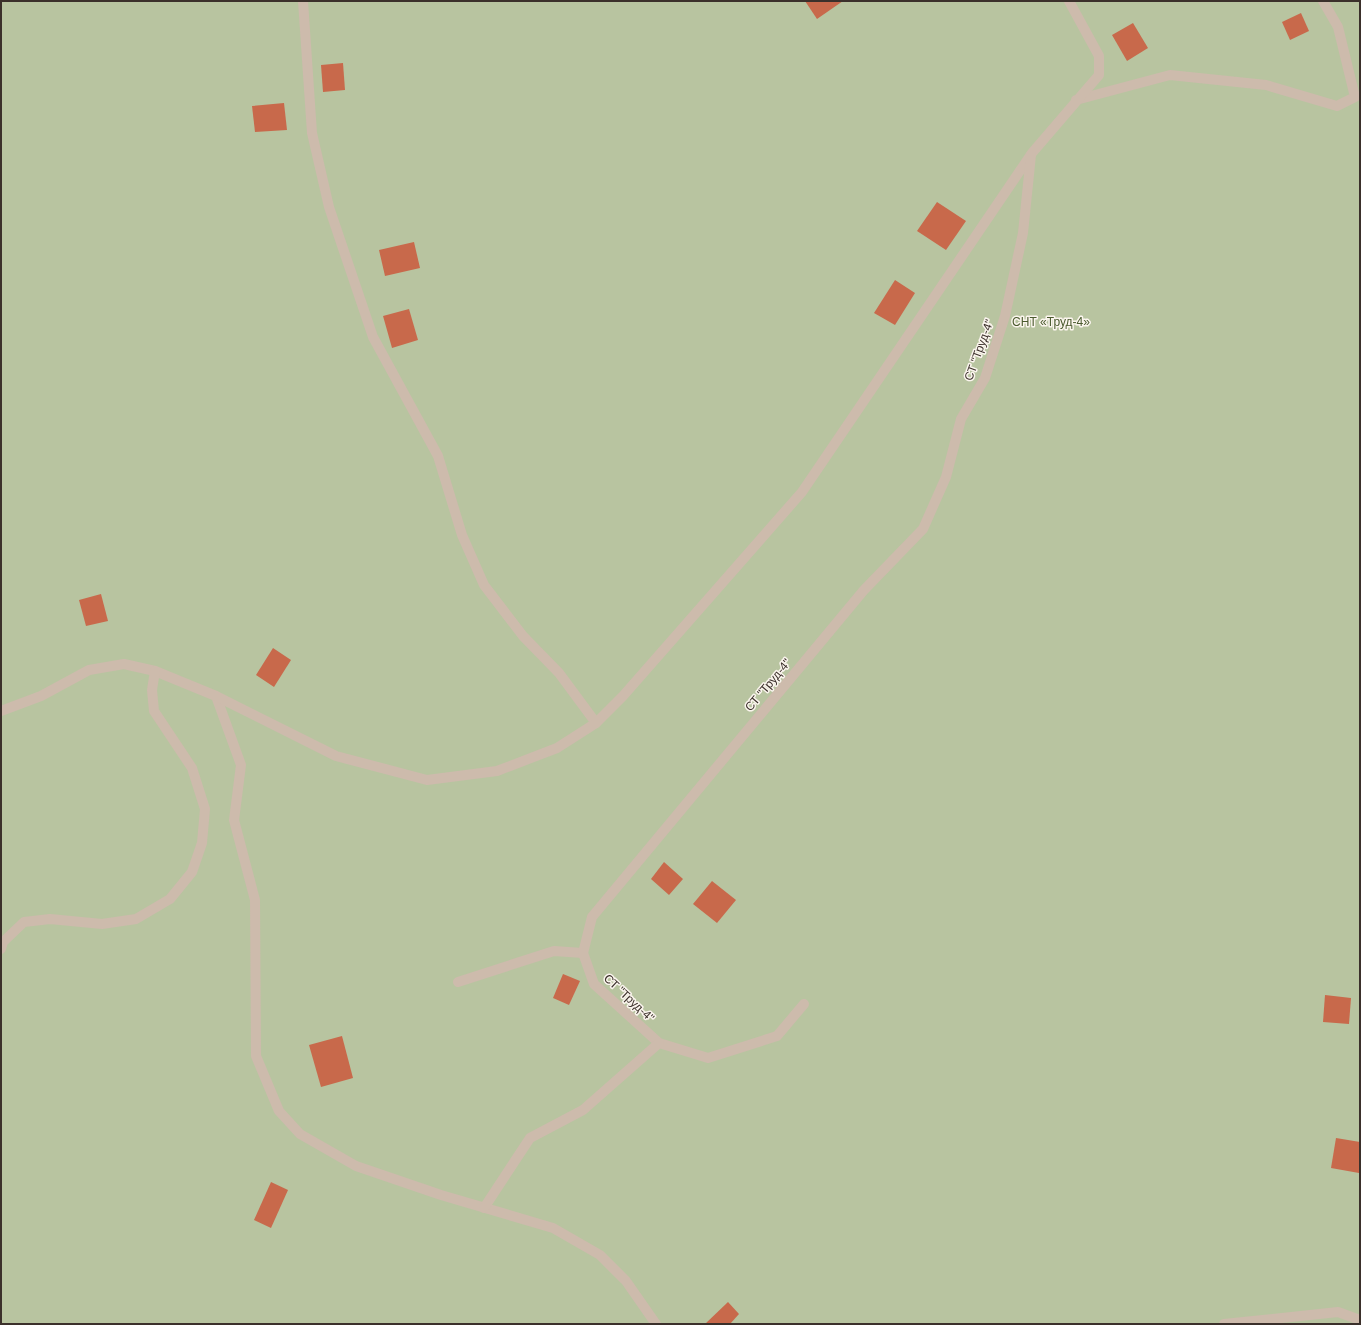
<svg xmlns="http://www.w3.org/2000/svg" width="1361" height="1325" font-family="Helvetica,sans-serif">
  <rect width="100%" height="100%" fill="#f4ebe1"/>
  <rect fill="#b8c4a0" x="1" y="1" width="1359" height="1323"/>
  <g fill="#c8694b">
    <polygon points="805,1 843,1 817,19"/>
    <polygon points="1301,13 1309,31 1290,40 1282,22"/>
    <polygon points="1133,23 1148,48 1127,61 1112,35"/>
    <polygon points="343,63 345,90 323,92 321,65"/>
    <polygon points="284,103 287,130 255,132 252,106"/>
    <polygon points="937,202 966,221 946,250 917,231"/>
    <polygon points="414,242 420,268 385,276 379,250"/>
    <polygon points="895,280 915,293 895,325 874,313"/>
    <polygon points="409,309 418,340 392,348 383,316"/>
    <polygon points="101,594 108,621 86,626 79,600"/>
    <polygon points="273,648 291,660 274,687 256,675"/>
    <polygon points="664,862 683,879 669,895 651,879"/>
    <polygon points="712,881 736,900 717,923 693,904"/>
    <polygon points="563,974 580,981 569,1005 553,998"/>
    <polygon points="1325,995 1351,998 1349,1024 1323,1022"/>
    <polygon points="342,1036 353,1078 321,1087 309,1045"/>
    <polygon points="1336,1138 1360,1142 1359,1173 1331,1168"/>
    <polygon points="271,1182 288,1190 271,1228 254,1220"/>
    <polygon points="728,1302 739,1314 730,1324 705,1324"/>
  </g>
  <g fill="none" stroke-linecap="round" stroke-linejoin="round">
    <g stroke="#cdbbac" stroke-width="10">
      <polyline points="303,1 312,133 329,207 373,337 438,456 462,535 484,585 523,636 559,673 596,723"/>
      <polyline points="1076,100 1170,75 1266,85 1337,106 1355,97 1338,27 1323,1"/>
      <polyline points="216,696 241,765 234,820 255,900 256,1056 279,1111 300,1134 356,1166 441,1195 553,1228 600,1255 626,1281 656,1324"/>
      <polyline points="1,711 41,696 89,670 124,664 155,671 216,696 336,756 427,780 497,771 557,748 596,723 623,696 802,492 1032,153 1099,75 1099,56 1069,1"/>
      <polyline points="1,949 3,942 24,922 50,919 102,924 136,919 170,899 192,872 202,843 205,809 192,768 154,711 152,690 155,671"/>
      <polyline points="458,982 554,951 583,953"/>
      <polyline points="804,1004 777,1036 708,1058 659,1043 594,984 583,953 592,917 864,590 923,529 946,477 961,419 985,378 1005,316 1023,233 1031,155"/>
      <polyline points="484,1208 530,1138 583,1110 659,1043"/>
      <polyline points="1224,1324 1338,1312 1360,1320"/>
    </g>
  </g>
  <g text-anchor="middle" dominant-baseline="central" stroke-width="3" stroke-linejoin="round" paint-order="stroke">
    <g font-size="12" fill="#4a5a2e" stroke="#fbf5ee">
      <text x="1051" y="322">СНТ «Труд-4»</text>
    </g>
    <g font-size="12" fill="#3b302b" stroke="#fbf5ee">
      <text transform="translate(979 350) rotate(-70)">СТ "Труд-4"</text>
      <text transform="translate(768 685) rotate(-50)">СТ "Труд-4"</text>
      <text transform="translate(629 998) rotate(43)">СТ "Труд-4"</text>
    </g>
  </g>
  <rect width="1361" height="1325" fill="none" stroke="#3b302b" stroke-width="4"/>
</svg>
